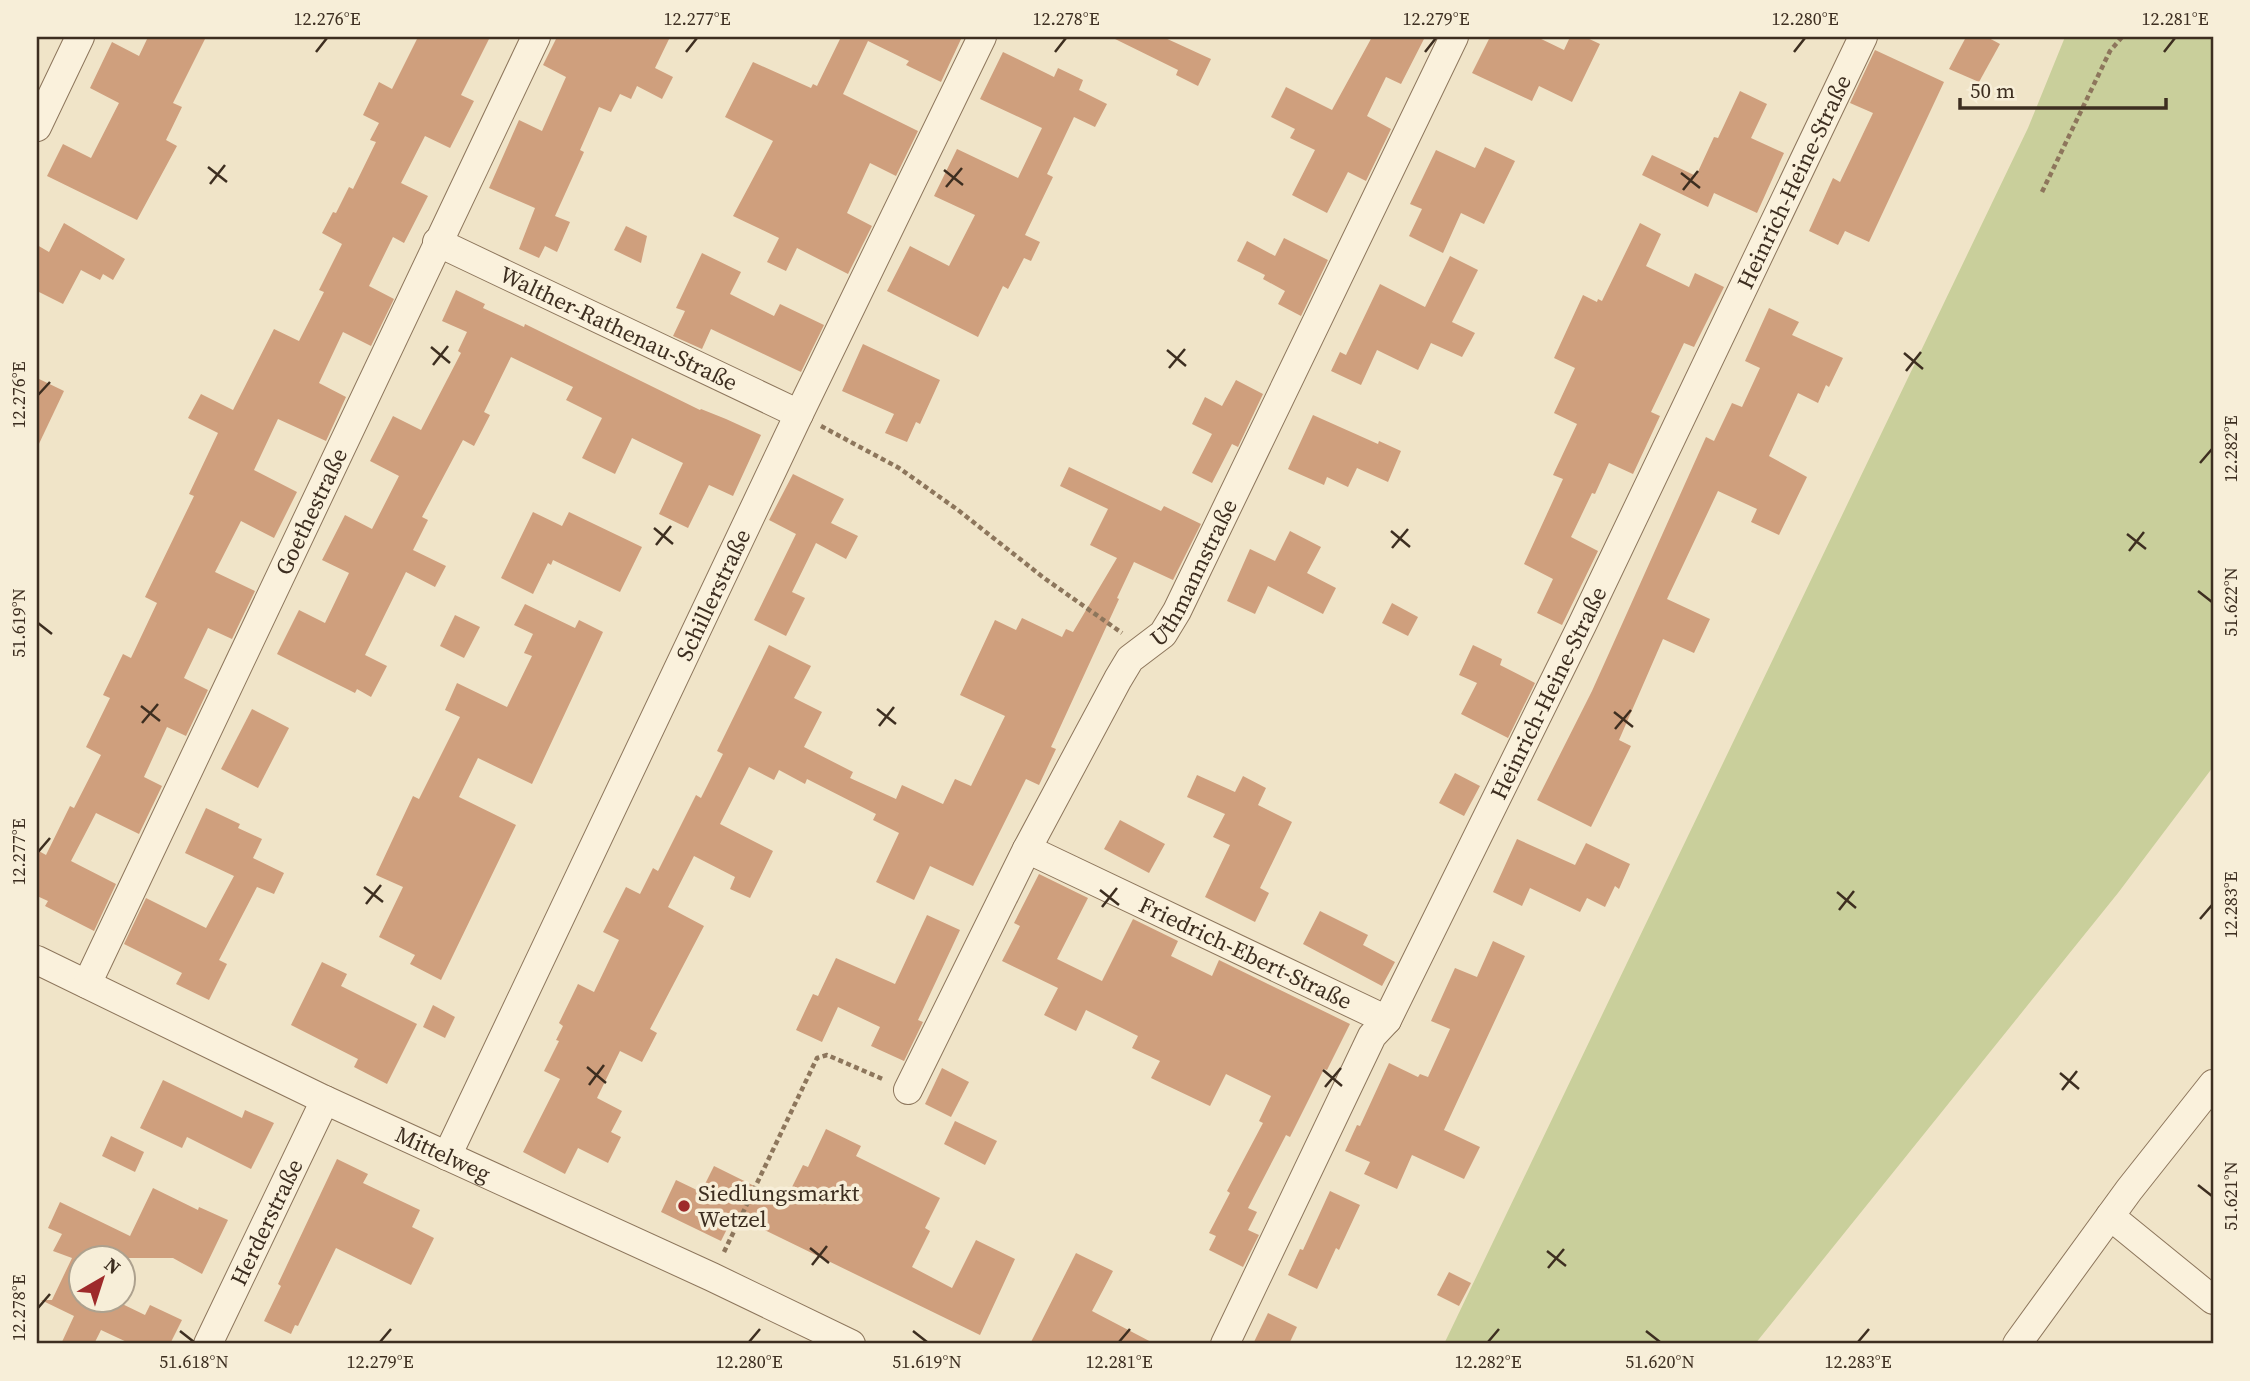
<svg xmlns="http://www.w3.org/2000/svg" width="2250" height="1381" font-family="'Source Serif 4',serif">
  <rect width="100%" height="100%" fill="#f0e4c8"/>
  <polygon fill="#c9cf9b" points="2065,37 2213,37 2213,767 2118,893 1755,1344 1444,1344 2028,128"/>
  <g fill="#cf9f7d">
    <polygon points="148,37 206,37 173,103 182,107 166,140 177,146 137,220 47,176 63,144 91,158 119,103 90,88 112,42 139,56"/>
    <polygon points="418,37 490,37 461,95 474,101 450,148 425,136 401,183 428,196 404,243 393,237 369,286 394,299 371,346 343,332 319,383 346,397 326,441 278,419 254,470 297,492 274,538 241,521 215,572 255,591 232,639 208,628 184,678 208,690 186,736 167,727 144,777 162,786 139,834 96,813 71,861 116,884 94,931 45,906 48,901 37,896 37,850 46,855 70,806 74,808 101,755 86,747 110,698 103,695 123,654 131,658 157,603 145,597 194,496 189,494 218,433 188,418 201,394 233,410 274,329 299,341 324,292 319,290 342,244 322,233 333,212 336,213 349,187 353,189 376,142 370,140 379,123 363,115 379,82 392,89"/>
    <polygon points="557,37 670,37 655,68 673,77 662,99 637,86 631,99 620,94 611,112 599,107 580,150 584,152 555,216 570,222 557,252 545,246 539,258 519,249 535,208 489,188 519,120 542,131 566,77 543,65"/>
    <polygon points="841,37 962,37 941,82 906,65 909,61 868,41 843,94 918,131 896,176 870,163 847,213 872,226 848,274 797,248 786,271 767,262 779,238 733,216 773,141 725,117 753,62 811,88 813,84 817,86"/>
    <polygon points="1111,37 1163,37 1211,59 1198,86 1176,75 1178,70"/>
    <polygon points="1372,37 1425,37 1401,84 1386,77 1367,116 1391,129 1366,181 1348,172 1327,213 1292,195 1315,150 1290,138 1295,129 1271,117 1286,87 1332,110"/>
    <polygon points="1490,37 1537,37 1564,50 1570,37 1585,37 1600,44 1572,102 1539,86 1532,101 1472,73"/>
    <polygon points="1966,37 1987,37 2000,44 1979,82 1949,69"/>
    <polygon points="1875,50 1944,82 1869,242 1845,231 1838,245 1809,231 1833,178 1840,182 1873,113 1850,103"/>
    <polygon points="1003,52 1054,77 1058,68 1083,80 1079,90 1107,104 1095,127 1074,117 1047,174 1053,177 1025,235 1040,242 1031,261 1024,258 1008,289 1003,286 978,337 887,291 910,246 949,266 975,215 934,196 957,149 1018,178 1042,128 980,99"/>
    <polygon points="1740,91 1767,104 1751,138 1784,153 1757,213 1714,193 1708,207 1642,175 1652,155 1696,176 1714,137 1718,138"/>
    <polygon points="1485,147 1515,161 1484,224 1461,213 1443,253 1409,236 1422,209 1410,204 1436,150 1475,168"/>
    <polygon points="64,223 125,259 113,280 103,274 100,280 81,270 63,304 37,291 37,245 49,252"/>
    <polygon points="1640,223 1661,234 1646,266 1689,287 1695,273 1724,287 1694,347 1684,343 1651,412 1660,416 1633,474 1609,463 1595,494 1592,493 1571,537 1598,551 1562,625 1537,613 1553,579 1524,564 1563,479 1553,475 1577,424 1554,413 1575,368 1554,358 1583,295 1597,302 1598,299 1602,301"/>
    <polygon points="626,226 647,236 641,263 614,250"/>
    <polygon points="1284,238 1328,260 1301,316 1278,304 1285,291 1263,279 1265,275 1237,261 1247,241 1275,256"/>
    <polygon points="702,253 741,272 730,294 774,316 780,304 824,325 801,372 711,329 702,349 673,336 685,311 676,308"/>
    <polygon points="1450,256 1478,270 1452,322 1475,333 1462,357 1431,343 1418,370 1377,350 1361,385 1331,371 1340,352 1346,355 1380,284 1425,307"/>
    <polygon points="456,290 485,304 483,308 524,327 525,324 700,410 701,409 726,419 761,435 733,496 709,485 688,528 659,514 683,463 632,438 615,474 582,458 602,418 566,400 573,387 511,357 484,412 490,415 474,446 463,440 422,517 428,520 413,550 446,566 435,587 406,572 365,655 387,666 371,697 357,689 355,693 277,654 299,610 325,623 349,573 322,560 345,515 372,529 399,476 370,461 393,416 421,430 461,353 458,351 467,332 442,321"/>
    <polygon points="1769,308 1799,322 1792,335 1843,358 1829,387 1826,385 1818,403 1798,393 1769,456 1807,477 1779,535 1751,522 1757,509 1718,491 1667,599 1710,619 1694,653 1663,639 1619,740 1631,746 1591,827 1537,800 1592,691 1706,437 1714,441 1732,403 1742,407 1760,368 1745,361"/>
    <polygon points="863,344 940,380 920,424 916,422 907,442 885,433 894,414 842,391"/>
    <polygon points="37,378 64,391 37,448"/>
    <polygon points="1236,380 1263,394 1238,447 1232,444 1212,483 1192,473 1212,434 1192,424 1205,397 1222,406"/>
    <polygon points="1313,415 1378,444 1379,441 1401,451 1388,482 1357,468 1348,487 1327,477 1324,485 1288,469"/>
    <polygon points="1069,467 1161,511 1164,506 1201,524 1173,580 1134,562 1117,598 1119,599 1051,747 1056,749 1039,785 1026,779 973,886 930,866 914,900 876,882 899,833 873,820 876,814 807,779 805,784 779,770 774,780 749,767 720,824 773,851 750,898 730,889 735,877 694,856 668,907 704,926 650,1029 657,1033 642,1062 620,1051 597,1098 622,1111 611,1132 621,1137 608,1163 578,1148 565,1174 523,1152 560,1079 544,1071 559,1041 556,1040 563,1026 559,1023 578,984 594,992 619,940 603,932 626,887 640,894 653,868 658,871 696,795 701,798 723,754 717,751 769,645 811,666 794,698 822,712 804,747 853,772 850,778 896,799 902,785 943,804 955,779 971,786 1005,716 960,695 995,620 1016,630 1022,618 1062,637 1066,629 1073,632 1117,558 1090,545 1108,509 1060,486"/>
    <polygon points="793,474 844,499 831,523 858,536 846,559 816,543 792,592 805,598 786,636 754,620 796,534 769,520"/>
    <polygon points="533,512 562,526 569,512 642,547 620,592 553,560 551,565 548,563 533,594 501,578"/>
    <polygon points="1290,531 1321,547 1307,573 1336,588 1323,614 1268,586 1255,614 1227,601 1250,549 1275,561"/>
    <polygon points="1392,603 1418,617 1408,636 1382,623"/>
    <polygon points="525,604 575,628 579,620 603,632 532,784 478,758 459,797 516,825 441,980 410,964 415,955 379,937 403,887 376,875 413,796 419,799 460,717 445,710 457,683 507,707 532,656 524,653 533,634 514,625"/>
    <polygon points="455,615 480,627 464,658 440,646"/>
    <polygon points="1473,645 1502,659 1500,665 1535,683 1508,738 1461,714 1477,683 1459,675"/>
    <polygon points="252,709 289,728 258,788 221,769"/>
    <polygon points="1455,773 1480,786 1464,816 1439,803"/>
    <polygon points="1197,775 1235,792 1243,776 1266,788 1258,805 1292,822 1260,888 1269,893 1255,922 1205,897 1230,845 1213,837 1225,814 1187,797"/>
    <polygon points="206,808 240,824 238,828 262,839 253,858 284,873 274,894 257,887 219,960 227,964 209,1000 176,984 182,973 124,944 146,898 206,928 234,876 185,853"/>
    <polygon points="1120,820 1165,844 1149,873 1104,849"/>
    <polygon points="1517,839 1575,865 1586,843 1630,864 1619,889 1615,886 1605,907 1587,898 1580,912 1530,888 1522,906 1493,892"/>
    <polygon points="1039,874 1088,898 1057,959 1102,981 1133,919 1178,941 1171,956 1212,976 1219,960 1350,1024 1327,1070 1324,1069 1290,1137 1286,1135 1248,1208 1257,1212 1248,1230 1259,1235 1243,1267 1209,1250 1216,1236 1209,1233 1230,1193 1227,1191 1263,1123 1259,1121 1271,1096 1226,1074 1210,1106 1151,1078 1160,1061 1132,1048 1138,1036 1086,1010 1076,1031 1044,1015 1058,988 1002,961 1020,926 1014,923"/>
    <polygon points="1320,911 1368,935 1363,945 1395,962 1382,986 1303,944"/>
    <polygon points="927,915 960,930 918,1020 923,1022 904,1061 871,1046 880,1027 838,1007 822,1042 796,1030 813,994 818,996 836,958 895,984"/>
    <polygon points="1493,941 1525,956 1444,1130 1480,1147 1464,1179 1412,1155 1397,1189 1364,1174 1370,1162 1345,1151 1357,1125 1360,1126 1389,1063 1418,1077 1420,1074 1428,1077 1450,1029 1431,1021 1455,968 1477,977"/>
    <polygon points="322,962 347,974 341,986 417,1024 387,1084 354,1067 358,1059 291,1025"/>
    <polygon points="433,1005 455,1017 445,1038 423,1027"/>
    <polygon points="942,1068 969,1082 951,1117 925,1104"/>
    <polygon points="163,1080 242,1118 245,1110 274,1123 251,1169 187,1137 182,1148 140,1128"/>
    <polygon points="955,1121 997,1141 985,1165 944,1144"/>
    <polygon points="826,1129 861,1146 856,1156 940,1198 925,1228 930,1231 912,1267 952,1288 976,1240 1015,1259 980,1335 734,1215 721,1241 661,1212 676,1180 701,1192 714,1166 785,1201 803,1165 808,1167"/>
    <polygon points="111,1136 144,1152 135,1172 102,1156"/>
    <polygon points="337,1159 368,1174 363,1183 420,1210 412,1227 434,1238 411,1285 336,1248 298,1326 295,1325 291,1334 264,1321 281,1286 278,1284"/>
    <polygon points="153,1188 198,1210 199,1207 228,1220 202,1274 173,1258 80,1258 80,1300 114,1300 145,1315 150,1305 182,1320 170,1344 131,1344 101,1330 94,1344 61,1344 74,1316 41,1300 52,1300 72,1258 53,1251 62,1234 48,1228 60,1202 130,1236"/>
    <polygon points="1330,1191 1360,1205 1339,1250 1336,1248 1317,1289 1288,1275 1300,1249 1303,1250"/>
    <polygon points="1076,1253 1113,1271 1092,1311 1155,1344 1030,1344"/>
    <polygon points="1449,1272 1471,1283 1459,1306 1437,1295"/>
    <polygon points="1268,1313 1297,1327 1289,1344 1253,1344"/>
  </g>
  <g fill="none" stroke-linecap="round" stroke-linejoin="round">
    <defs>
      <g id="minor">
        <polyline points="37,127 80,37"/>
        <path id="s1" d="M437 242 799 414"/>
        <path id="s2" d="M1027 849 1387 1020"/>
        <path id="s3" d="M37 960 325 1100 712 1277 851 1344"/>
        <path id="s4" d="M87 984 536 37"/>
        <path id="s5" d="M908 1090 1027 849 1118 679 1130 659 1163 634 1177 611 1454 37"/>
        <path id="s6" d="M447 1156 799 414 982 37"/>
        <polyline points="2110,1216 2213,1300"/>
        <path id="s7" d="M208 1344 325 1100"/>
        <path id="s8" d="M1225 1344 1372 1036 1387 1020 1582 625 1863 37"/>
        <polyline points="2017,1344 2129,1190 2213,1084"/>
      </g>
    </defs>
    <use href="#minor" stroke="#8d765c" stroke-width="30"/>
    <g stroke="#8d765c" stroke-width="4.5" stroke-dasharray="5 3.5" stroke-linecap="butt">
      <polyline points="2042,192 2110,51 2122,37"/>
      <polyline points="821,426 899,468 958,510 1044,578 1122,633"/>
      <polyline points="724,1252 817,1058 827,1055 885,1080"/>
    </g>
    <use href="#minor" stroke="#faf1dc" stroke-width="28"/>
  </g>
  <path fill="none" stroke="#3d2e20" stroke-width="2.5" d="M316 52 327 38M686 52 697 38M1055 52 1066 38M1425 52 1436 38M1794 52 1805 38M2164 52 2175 38M208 167 227 182M944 170 963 185M1681 173 1700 188M210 184 225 165M946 187 962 168M1683 190 1698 171M431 347 450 363M1167 350 1186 366M1904 353 1923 369M433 365 448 346M1169 368 1185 349M1906 371 1921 352M38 395 50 382M2200 463 2212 449M654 528 673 544M1391 531 1410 547M2127 534 2146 549M656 545 671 526M1392 548 1408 529M2129 551 2144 532M2198 591 2212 602M38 623 52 634M141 706 160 721M877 709 896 724M1614 712 1633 727M142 723 158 704M879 726 894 707M1615 729 1631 710M38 852 50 838M364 887 383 902M1100 890 1119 905M1837 892 1856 908M366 904 381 885M1102 907 1117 888M1839 910 1854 891M2200 919 2212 905M587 1067 606 1083M1323 1070 1342 1086M2060 1073 2079 1089M589 1085 604 1065M1325 1087 1341 1068M2062 1090 2077 1071M2198 1185 2212 1196M810 1248 829 1263M1547 1251 1566 1266M812 1265 827 1246M1548 1268 1564 1249M38 1308 50 1294M180 1331 194 1342M913 1331 927 1342M1646 1331 1660 1342M380 1342 391 1329M749 1342 760 1329M1119 1342 1130 1329M1488 1342 1499 1329M1858 1342 1869 1329"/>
  <circle fill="#9e2a2b" stroke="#f7eed8" stroke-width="2.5" cx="684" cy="1206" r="7"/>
  <g text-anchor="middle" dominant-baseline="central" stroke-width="7" stroke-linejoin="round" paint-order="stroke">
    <g font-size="23" fill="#3d2e20" stroke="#f7eed8">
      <text stroke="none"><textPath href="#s8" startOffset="1295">Heinrich-Heine-Straße</textPath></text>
      <text stroke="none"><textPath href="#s1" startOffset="201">Walther-Rathenau-Straße</textPath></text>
      <text stroke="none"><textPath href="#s4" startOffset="523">Goethestraße</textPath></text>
      <text stroke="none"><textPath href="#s5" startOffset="595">Uthmannstraße</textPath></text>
      <text stroke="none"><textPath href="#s6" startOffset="621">Schillerstraße</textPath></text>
      <text stroke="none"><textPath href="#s8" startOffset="728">Heinrich-Heine-Straße</textPath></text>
      <text stroke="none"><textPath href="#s2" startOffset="242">Friedrich-Ebert-Straße</textPath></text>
      <text stroke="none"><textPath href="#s3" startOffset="450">Mittelweg</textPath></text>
      <text stroke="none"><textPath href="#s7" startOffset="135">Herderstraße</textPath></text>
    </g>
    <g font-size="23" fill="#3d2e20" stroke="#f7eed8" text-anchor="start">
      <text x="698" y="1193">Siedlungsmarkt<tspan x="698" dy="26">Wetzel</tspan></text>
    </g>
  </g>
  <rect width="2250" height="1381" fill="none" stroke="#f7eed8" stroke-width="77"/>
  <g transform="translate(102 1279) rotate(39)"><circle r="33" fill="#f7eed8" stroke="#ada18e" stroke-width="2"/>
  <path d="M0-5L12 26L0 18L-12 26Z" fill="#9e2a2b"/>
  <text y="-10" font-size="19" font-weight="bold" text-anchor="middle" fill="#3d2e20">N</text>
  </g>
  <path d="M1960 98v10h206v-10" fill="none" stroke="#3d2e20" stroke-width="3.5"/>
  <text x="1970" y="98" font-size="21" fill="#3d2e20" stroke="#f7eed8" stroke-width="5" paint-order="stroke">50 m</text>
  <rect x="38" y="38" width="2174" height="1304" fill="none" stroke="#3d2e20" stroke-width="2.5"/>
  <g font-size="18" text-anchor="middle" fill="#3d2e20">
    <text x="327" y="25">12.276°E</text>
    <text x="697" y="25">12.277°E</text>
    <text x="1066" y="25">12.278°E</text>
    <text x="1436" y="25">12.279°E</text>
    <text x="1805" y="25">12.280°E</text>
    <text x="2175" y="25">12.281°E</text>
    <text transform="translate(19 395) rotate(-90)" y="6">12.276°E</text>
    <text transform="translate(2231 449) rotate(-90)" y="6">12.282°E</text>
    <text transform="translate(2231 602) rotate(-90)" y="6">51.622°N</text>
    <text transform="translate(19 623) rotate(-90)" y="6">51.619°N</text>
    <text transform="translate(19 852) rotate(-90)" y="6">12.277°E</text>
    <text transform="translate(2231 905) rotate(-90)" y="6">12.283°E</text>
    <text transform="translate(2231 1196) rotate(-90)" y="6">51.621°N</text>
    <text transform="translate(19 1308) rotate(-90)" y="6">12.278°E</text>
    <text x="194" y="1368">51.618°N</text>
    <text x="380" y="1368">12.279°E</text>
    <text x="749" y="1368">12.280°E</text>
    <text x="927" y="1368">51.619°N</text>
    <text x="1119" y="1368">12.281°E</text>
    <text x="1488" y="1368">12.282°E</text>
    <text x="1660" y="1368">51.620°N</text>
    <text x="1858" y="1368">12.283°E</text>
  </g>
</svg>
